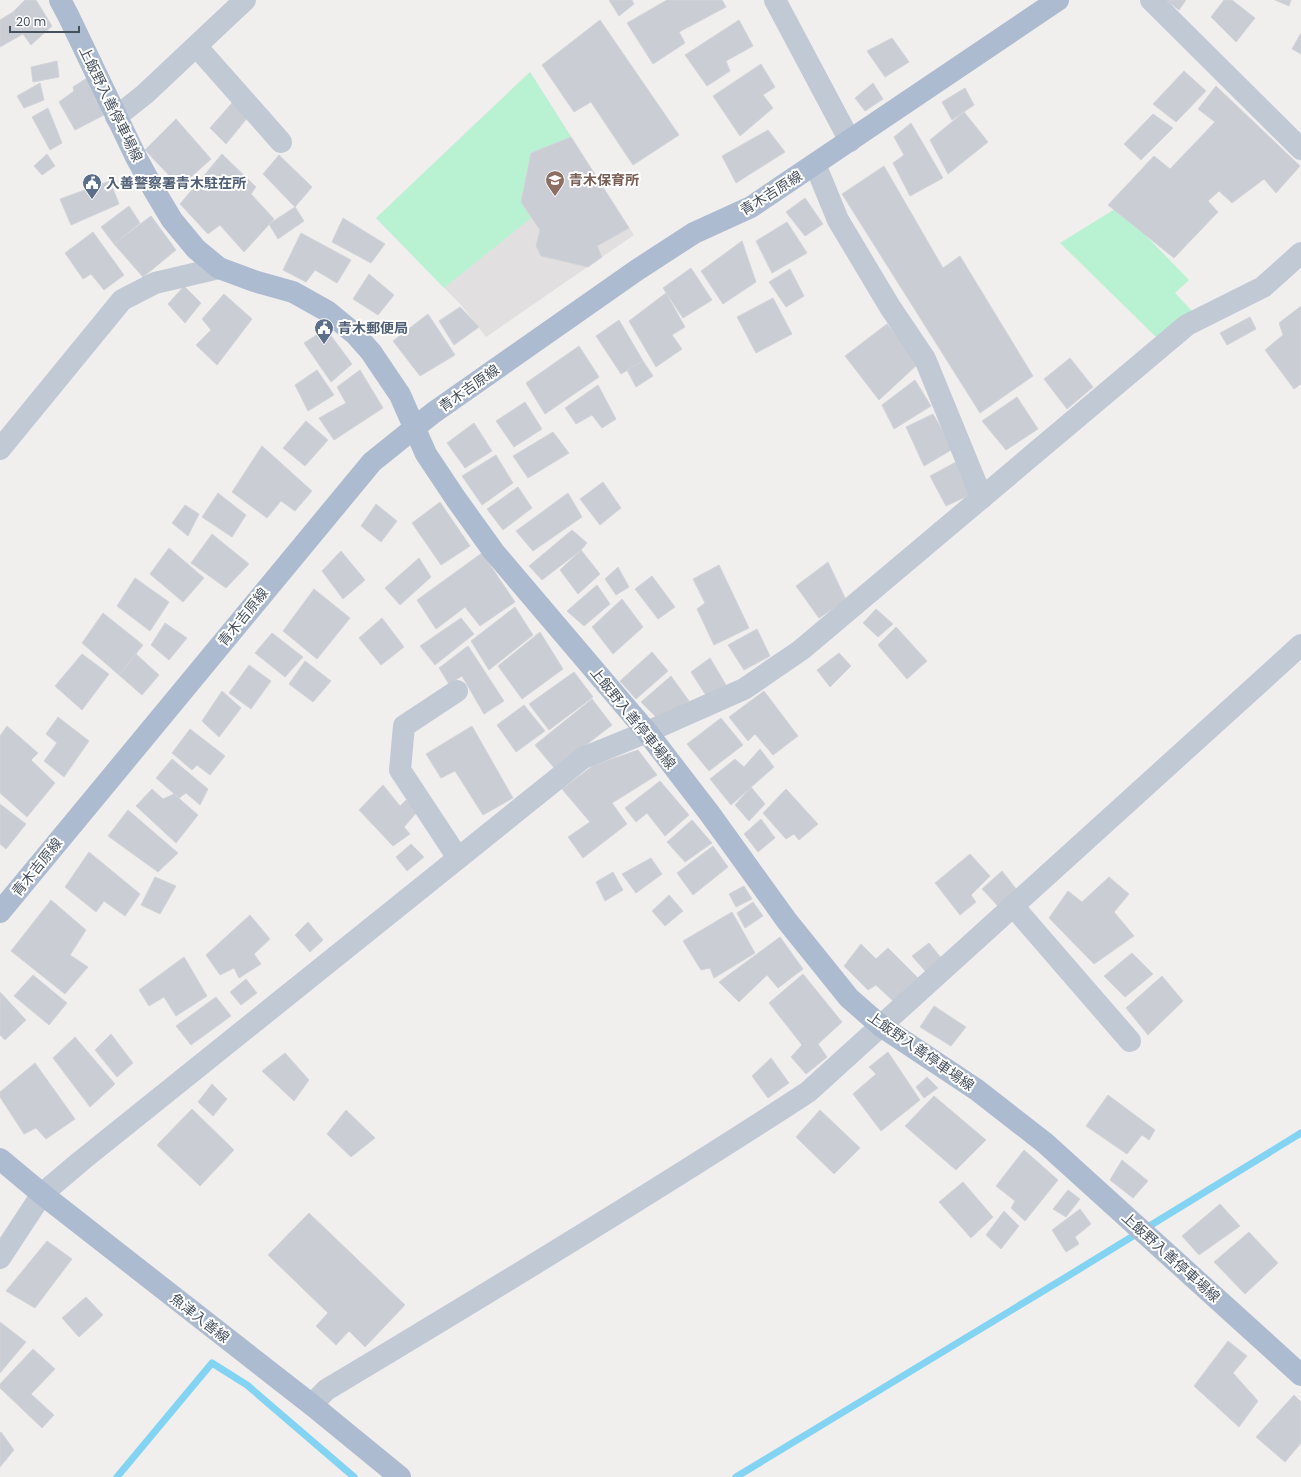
<svg xmlns="http://www.w3.org/2000/svg" width="1301" height="1477" font-family="Poppins,'Noto Sans JP',sans-serif">
  <rect width="100%" height="100%" fill="#f1eeee"/>
  <polygon fill="#e2dfe0" points="530,72 634,235 486,337 462,306 376,218"/>
  <g fill="#b9f2d3">
    <polygon points="530,72 571,137 531,153 521,202 531,218 444,288 376,218"/>
    <polygon points="1118,207 1189,280 1175,293 1193,312 1157,338 1060,243"/>
  </g>
  <g fill="none" stroke-linecap="round" stroke-linejoin="round">
    <g stroke="#83d3f2" stroke-width="7">
      <polyline points="117,1477 212,1363 247,1385 354,1477"/>
      <polyline points="736,1477 1063,1279 1301,1133"/>
    </g>
  </g>
  <g fill="#cacdd3" stroke="#d2d4da">
    <polygon points="25,0 36,0 52,26 31,45 23,34 13,12"/>
    <polygon points="609,0 632,0 634,4 619,16"/>
    <polygon points="667,0 722,0 726,7 679,32 685,43 653,64 627,23"/>
    <polygon points="1166,0 1186,0 1179,10"/>
    <polygon points="1224,0 1232,0 1255,18 1236,42 1211,17"/>
    <polygon points="1275,0 1291,0 1289,6"/>
    <polygon points="13,12 23,34 0,47 0,20"/>
    <polygon points="600,20 679,135 633,165 591,102 574,112 542,65"/>
    <polygon points="739,20 753,46 726,61 730,71 707,86 685,55"/>
    <polygon points="1301,33 1301,54 1292,49"/>
    <polygon points="892,38 909,62 885,77 867,51"/>
    <polygon points="57,61 59,77 33,82 31,67"/>
    <polygon points="761,64 775,87 763,95 773,108 740,136 713,96"/>
    <polygon points="1184,71 1206,91 1176,122 1153,104"/>
    <polygon points="87,78 104,115 75,130 59,102 74,91 73,87"/>
    <polygon points="40,83 44,100 24,108 17,96"/>
    <polygon points="873,83 883,99 865,111 855,98"/>
    <polygon points="1216,86 1300,166 1276,193 1264,179 1232,203 1219,191 1208,201 1218,212 1174,258 1108,205 1154,156 1170,169 1215,122 1198,109"/>
    <polygon points="965,88 974,105 952,120 942,102"/>
    <polygon points="232,103 248,117 226,144 210,128"/>
    <polygon points="48,108 62,143 50,150 32,117"/>
    <polygon points="964,112 988,142 948,174 930,140"/>
    <polygon points="1153,114 1173,128 1141,160 1124,144"/>
    <polygon points="176,119 211,159 180,187 145,150"/>
    <polygon points="911,123 943,178 910,196 893,163 904,155 894,137"/>
    <polygon points="768,130 785,152 736,183 722,156"/>
    <polygon points="571,137 629,228 597,246 602,257 588,267 541,256 536,246 540,230 521,202 531,153"/>
    <polygon points="47,154 55,166 42,175 34,166"/>
    <polygon points="222,154 256,187 251,194 274,219 244,252 220,225 208,234 180,204"/>
    <polygon points="279,155 312,187 295,207 263,174"/>
    <polygon points="884,166 943,268 960,256 1033,376 980,413 842,194"/>
    <polygon points="110,181 119,204 71,225 60,199"/>
    <polygon points="805,198 823,224 805,236 786,212"/>
    <polygon points="129,206 140,223 114,244 101,227"/>
    <polygon points="295,207 304,221 278,239 269,224"/>
    <polygon points="151,216 176,250 143,277 114,244"/>
    <polygon points="343,218 385,244 371,263 332,242"/>
    <polygon points="787,222 807,253 772,273 756,241"/>
    <polygon points="93,232 124,275 104,290 91,274 83,279 65,253"/>
    <polygon points="301,233 351,260 337,283 315,270 306,282 283,270"/>
    <polygon points="742,241 756,282 723,304 701,271"/>
    <polygon points="691,268 712,300 683,318 663,288"/>
    <polygon points="790,269 804,296 786,307 769,282"/>
    <polygon points="369,274 394,295 378,315 353,299"/>
    <polygon points="184,286 201,303 185,323 168,304"/>
    <polygon points="666,293 685,327 672,335 682,349 656,367 629,321"/>
    <polygon points="224,294 252,319 217,365 196,345 211,330 202,319"/>
    <polygon points="773,298 792,334 756,353 737,317"/>
    <polygon points="1301,306 1301,384 1294,389 1265,350 1283,335 1279,323"/>
    <polygon points="460,307 479,327 454,345 439,321"/>
    <polygon points="428,314 455,355 420,376 393,341"/>
    <polygon points="1250,317 1256,329 1227,345 1220,333"/>
    <polygon points="619,320 643,361 621,374 596,336"/>
    <polygon points="887,324 919,363 879,400 845,356"/>
    <polygon points="326,329 352,364 331,382 304,343"/>
    <polygon points="579,346 599,377 545,414 526,383"/>
    <polygon points="1070,358 1093,387 1067,409 1044,379"/>
    <polygon points="643,361 653,376 636,387 627,370"/>
    <polygon points="317,370 334,395 308,411 295,385"/>
    <polygon points="360,370 383,408 334,440 319,418 346,403 337,387"/>
    <polygon points="915,380 931,406 894,429 882,405"/>
    <polygon points="598,385 616,419 602,428 592,415 576,424 565,408"/>
    <polygon points="1017,397 1038,429 1006,450 982,421"/>
    <polygon points="525,402 542,429 514,447 496,421"/>
    <polygon points="933,414 953,449 924,466 906,427"/>
    <polygon points="306,421 328,440 305,466 283,448"/>
    <polygon points="474,423 492,451 465,468 447,443"/>
    <polygon points="553,432 569,453 528,478 513,456"/>
    <polygon points="262,446 312,491 295,511 281,501 267,518 232,492"/>
    <polygon points="496,455 513,483 482,505 462,476"/>
    <polygon points="958,461 972,494 946,506 930,476"/>
    <polygon points="603,482 621,508 600,525 580,499"/>
    <polygon points="518,487 532,508 503,530 487,509"/>
    <polygon points="218,493 246,515 232,537 202,517"/>
    <polygon points="568,493 582,517 533,551 516,531"/>
    <polygon points="440,502 470,546 441,565 412,523"/>
    <polygon points="376,504 397,521 381,542 361,526"/>
    <polygon points="185,505 199,514 188,536 172,523"/>
    <polygon points="572,530 587,543 581,550 542,580 529,566"/>
    <polygon points="212,534 249,564 226,588 191,563"/>
    <polygon points="169,548 204,578 183,602 150,574"/>
    <polygon points="581,550 600,574 578,594 560,570"/>
    <polygon points="341,551 365,580 343,599 322,571"/>
    <polygon points="482,553 515,602 480,626 465,607 436,629 417,600"/>
    <polygon points="419,558 431,577 400,605 385,588"/>
    <polygon points="828,562 846,600 819,618 796,586"/>
    <polygon points="719,565 749,628 714,645 697,609 705,603 693,579"/>
    <polygon points="618,567 629,587 616,595 605,579"/>
    <polygon points="652,576 675,607 658,619 635,589"/>
    <polygon points="135,578 169,602 150,631 117,606"/>
    <polygon points="597,585 610,604 584,626 567,611"/>
    <polygon points="314,589 350,618 317,659 283,631"/>
    <polygon points="622,599 643,627 613,654 592,627"/>
    <polygon points="515,607 533,635 489,670 471,641"/>
    <polygon points="876,609 893,624 878,637 863,623"/>
    <polygon points="103,613 143,645 119,675 82,643"/>
    <polygon points="382,618 404,647 381,665 359,638"/>
    <polygon points="461,618 474,634 435,665 420,646"/>
    <polygon points="165,623 187,638 169,660 151,645"/>
    <polygon points="896,627 927,661 907,679 878,645"/>
    <polygon points="757,629 770,656 744,670 728,645"/>
    <polygon points="540,632 563,669 522,699 498,666"/>
    <polygon points="272,633 303,657 285,677 255,653"/>
    <polygon points="468,646 504,701 484,714 462,676 449,684 439,668"/>
    <polygon points="652,652 668,671 636,699 620,681"/>
    <polygon points="839,653 851,666 830,687 817,670"/>
    <polygon points="82,654 109,674 82,710 55,686"/>
    <polygon points="136,654 159,675 142,695 119,675"/>
    <polygon points="710,658 726,685 707,697 691,672"/>
    <polygon points="305,661 331,681 313,702 289,684"/>
    <polygon points="249,665 271,681 251,709 229,693"/>
    <polygon points="574,672 593,697 549,730 529,704"/>
    <polygon points="671,676 689,701 659,720 641,702"/>
    <polygon points="222,691 241,708 219,737 202,721"/>
    <polygon points="764,691 798,736 773,755 755,734 748,741 729,717"/>
    <polygon points="592,699 612,725 555,769 535,745"/>
    <polygon points="524,705 545,731 516,752 497,725"/>
    <polygon points="58,717 89,741 64,777 44,761 57,743 46,734"/>
    <polygon points="721,718 743,745 709,771 687,744"/>
    <polygon points="7,726 38,753 31,760 55,783 27,817 0,793 0,736"/>
    <polygon points="472,726 513,798 483,815 455,771 441,778 426,754"/>
    <polygon points="190,729 225,756 210,775 197,765 192,770 172,753"/>
    <polygon points="760,749 774,767 731,805 710,779 735,759 744,767"/>
    <polygon points="638,750 657,775 612,803 627,824 583,858 568,837 590,822 562,789 594,765"/>
    <polygon points="172,759 208,789 200,805 186,793 179,798 156,778"/>
    <polygon points="660,781 689,815 665,836 647,813 636,822 625,808"/>
    <polygon points="383,785 400,806 406,800 417,812 404,827 410,834 393,846 359,810"/>
    <polygon points="751,787 765,804 749,821 735,805"/>
    <polygon points="152,789 163,799 174,794 198,815 176,843 136,806"/>
    <polygon points="786,789 818,824 799,840 794,834 786,839 763,813"/>
    <polygon points="0,804 26,824 6,849 0,844"/>
    <polygon points="128,810 178,853 158,872 108,836"/>
    <polygon points="761,819 775,838 758,852 744,834"/>
    <polygon points="692,820 712,843 685,862 667,842"/>
    <polygon points="411,844 424,857 407,871 396,857"/>
    <polygon points="713,846 728,867 693,895 677,873"/>
    <polygon points="89,852 140,894 125,916 104,901 96,912 65,887"/>
    <polygon points="970,854 990,876 971,895 976,902 960,915 935,883"/>
    <polygon points="651,858 662,874 636,893 622,874"/>
    <polygon points="1002,871 1017,890 999,907 982,889"/>
    <polygon points="613,872 623,890 605,901 596,882"/>
    <polygon points="155,877 176,886 160,914 141,905"/>
    <polygon points="1109,877 1129,894 1114,912 1134,936 1094,964 1049,918 1068,891 1082,902"/>
    <polygon points="744,886 752,899 736,907 729,894"/>
    <polygon points="669,895 683,911 665,926 652,911"/>
    <polygon points="51,900 86,930 70,955 88,967 65,994 11,951"/>
    <polygon points="753,902 763,916 745,928 737,913"/>
    <polygon points="732,912 755,953 714,978 710,968 701,970 683,941"/>
    <polygon points="250,915 270,939 254,954 261,964 239,978 234,968 220,975 206,955"/>
    <polygon points="308,922 323,940 310,952 295,935"/>
    <polygon points="780,937 803,969 778,988 767,975 739,1002 719,982"/>
    <polygon points="929,943 942,959 927,973 912,956"/>
    <polygon points="861,944 876,959 888,948 918,978 893,1001 876,985 868,990 844,966"/>
    <polygon points="1132,953 1153,974 1125,997 1104,976"/>
    <polygon points="184,957 207,996 176,1016 164,997 149,1006 139,990"/>
    <polygon points="803,974 842,1022 818,1044 827,1057 806,1074 791,1057 802,1045 769,1003"/>
    <polygon points="33,975 67,1003 49,1025 14,996"/>
    <polygon points="1162,976 1183,1001 1148,1035 1126,1008"/>
    <polygon points="246,979 257,993 241,1005 230,992"/>
    <polygon points="0,992 26,1020 5,1040 0,1035"/>
    <polygon points="216,997 231,1016 191,1045 176,1026"/>
    <polygon points="934,1006 966,1027 951,1046 920,1027"/>
    <polygon points="111,1034 133,1063 117,1077 95,1050"/>
    <polygon points="75,1037 115,1084 90,1107 53,1058"/>
    <polygon points="888,1052 920,1100 881,1131 853,1094 876,1074 869,1067"/>
    <polygon points="285,1053 309,1080 294,1101 262,1071"/>
    <polygon points="771,1058 789,1083 768,1098 752,1076"/>
    <polygon points="35,1063 75,1119 46,1139 36,1128 24,1134 0,1097 0,1092"/>
    <polygon points="927,1077 938,1088 924,1098 916,1087"/>
    <polygon points="212,1084 227,1099 213,1116 198,1102"/>
    <polygon points="1108,1095 1155,1130 1149,1140 1142,1135 1127,1154 1086,1126"/>
    <polygon points="934,1096 986,1140 956,1170 905,1126"/>
    <polygon points="192,1109 234,1150 200,1186 157,1145"/>
    <polygon points="346,1110 375,1138 351,1157 327,1134"/>
    <polygon points="820,1110 860,1148 834,1174 796,1137"/>
    <polygon points="1024,1150 1058,1180 1025,1221 1011,1208 1015,1201 996,1186"/>
    <polygon points="1122,1160 1148,1181 1133,1198 1110,1180"/>
    <polygon points="963,1182 993,1217 971,1238 939,1202"/>
    <polygon points="1068,1190 1080,1199 1066,1217 1053,1209"/>
    <polygon points="1220,1204 1240,1226 1199,1255 1182,1236"/>
    <polygon points="1080,1209 1091,1224 1075,1237 1079,1244 1066,1252 1052,1230"/>
    <polygon points="1004,1211 1019,1226 1001,1249 986,1235"/>
    <polygon points="309,1213 405,1305 365,1347 349,1331 336,1345 316,1326 328,1313 268,1255"/>
    <polygon points="1249,1232 1278,1263 1245,1294 1214,1262"/>
    <polygon points="47,1241 72,1259 35,1308 6,1291"/>
    <polygon points="86,1297 103,1315 79,1337 62,1318"/>
    <polygon points="0,1322 26,1342 0,1373"/>
    <polygon points="1228,1341 1247,1356 1233,1373 1258,1401 1239,1427 1194,1386"/>
    <polygon points="33,1349 55,1369 31,1394 54,1415 42,1428 0,1388 0,1384"/>
    <polygon points="1294,1395 1301,1402 1301,1443 1285,1462 1256,1437"/>
    <polygon points="1,1432 14,1450 0,1467 0,1433"/>
  </g>
  <g fill="none" stroke-linecap="round" stroke-linejoin="round">
    <g stroke="#c1c9d5" stroke-width="22">
      <polyline points="775,0 850,141"/>
      <polyline points="1151,0 1301,149"/>
      <polyline points="197,47 281,142"/>
      <polyline points="116,117 145,94 245,0"/>
      <polyline points="815,164 838,220 890,307 925,359 982,498"/>
      <polyline points="0,449 122,300 155,283 219,268"/>
      <polyline points="457,691 404,726 400,770 458,858"/>
      <polyline points="1013,906 1130,1041"/>
      <polyline points="0,1258 42,1194 81,1161 583,758 647,732 744,689 801,650 1187,325 1263,287 1301,253"/>
      <path d="M312 1405 326 1390C488 1293 650 1195 808 1092L1301 645"/>
    </g>
    <g stroke="#acbbcf" stroke-width="22">
      <polyline points="60,0 68,15 136,157 154,190 172,220 196,249 219,268 254,281 293,292 327,311 355,334 371,352 400,395 426,454 456,499 494,552 647,732 710,814 787,921 849,998 881,1026 977,1090 1045,1143 1301,1375"/>
      <polyline points="0,912 372,462 433,413 637,270 694,233 751,207 1058,0"/>
      <polyline points="0,1159 42,1194 312,1405 400,1477"/>
    </g>
  </g>
  <defs>
    <symbol id="school-pin" viewBox="-11 -11 22 30"><path d="M0 17L-7.5 6A9.5 9.5 0 1 1 7.5 6Z" fill="#8d6e63" stroke="#fff"/><path d="M0-5L7-2L0 1L-7-2ZM-4 1L0 2.5L4 1V4Q0 6-4 4Z" fill="#fff"/></symbol>
    <symbol id="civic-pin" viewBox="-11 -11 22 30"><path d="M0 17L-7.5 6A9.5 9.5 0 1 1 7.5 6Z" fill="#5c6f8a" stroke="#fff"/><path d="M-.6-6.5H3V-4.5H.6V-3L4-1V1h2V6H-6V1h2V-1L-.6-3ZM-1.2 2.5V6h2.4V2.5Z" fill="#fff"/></symbol>
  </defs>
  <g fill-rule="evenodd">
    <use href="#school-pin" x="544" y="169" width="22" height="30"/>
    <use href="#civic-pin" x="81" y="172" width="22" height="30"/>
    <use href="#civic-pin" x="313" y="317" width="22" height="30"/>
  </g>
  <g text-anchor="middle" dominant-baseline="central" stroke-width="4" stroke-linejoin="round" paint-order="stroke">
    <g font-size="14" fill="#45505d" stroke="#fff">
      <text transform="translate(111 104) rotate(64)">上飯野入善停車場線</text>
      <text transform="translate(771 193) rotate(-32)">青木吉原線</text>
      <text transform="translate(469 388) rotate(-35)">青木吉原線</text>
      <text transform="translate(243 617) rotate(-51)">青木吉原線</text>
      <text transform="translate(633 718) rotate(51)">上飯野入善停車場線</text>
      <text transform="translate(37 867) rotate(-51)">青木吉原線</text>
      <text transform="translate(921 1051) rotate(35)">上飯野入善停車場線</text>
      <text transform="translate(1171 1257) rotate(42)">上飯野入善停車場線</text>
      <text transform="translate(200 1318) rotate(38)">魚津入善線</text>
    </g>
    <g font-size="14" font-weight="bold" fill="#785e54" stroke="#fff" text-anchor="start">
      <text x="569" y="180">青木保育所</text>
    </g>
    <g font-size="14" font-weight="bold" fill="#4e5e75" stroke="#fff" text-anchor="start">
      <text x="106" y="183">入善警察署青木駐在所</text>
      <text x="338" y="328">青木郵便局</text>
    </g>
  </g>
  <path d="M10 26v6h69v-6" fill="none" stroke="#45505d" stroke-width="2"/>
  <text x="16" y="26" font-size="12" fill="#45505d" stroke="#ffffff" stroke-width="3" paint-order="stroke">20 m</text>
</svg>
